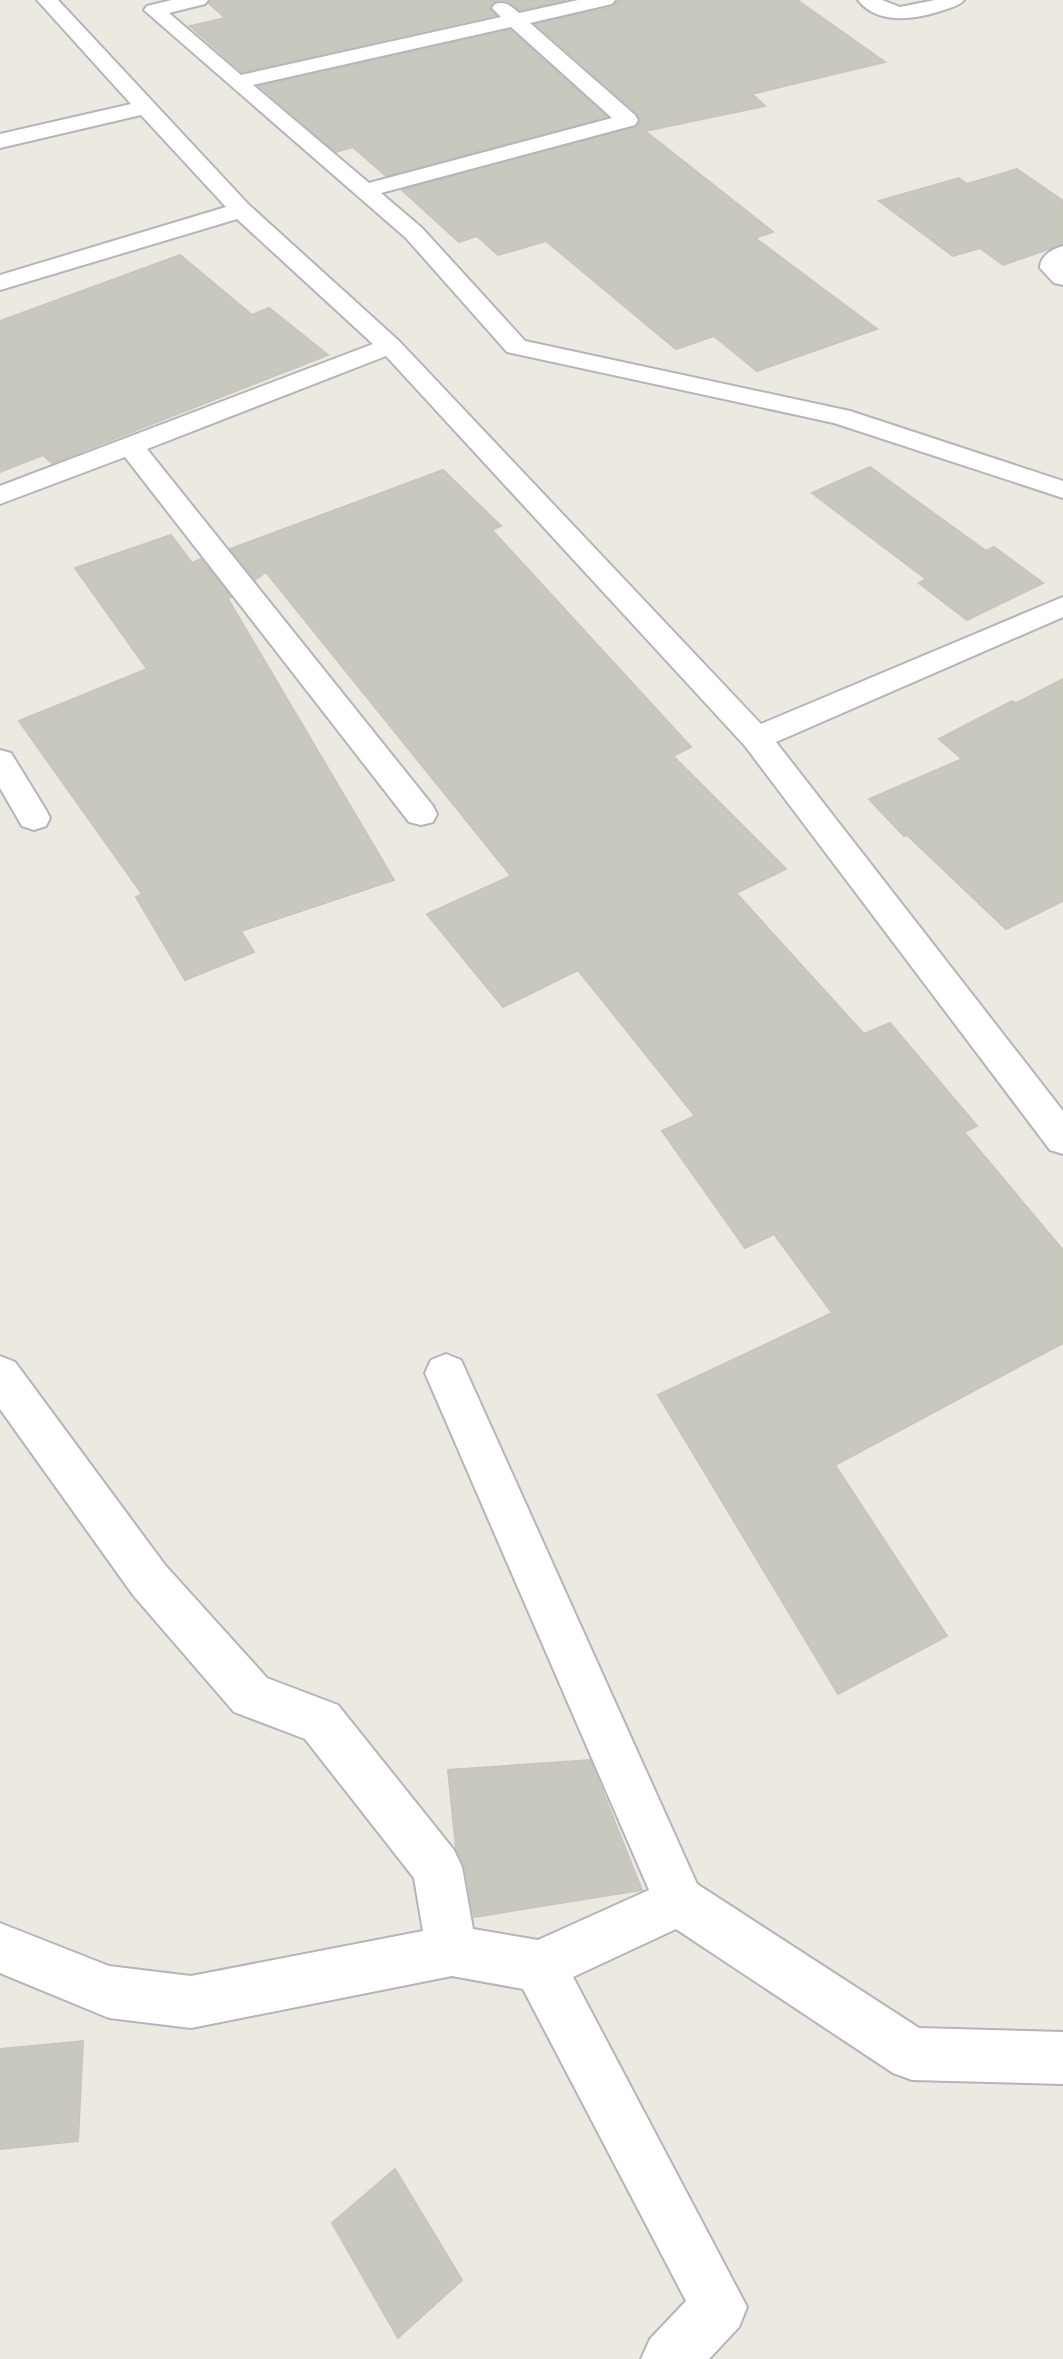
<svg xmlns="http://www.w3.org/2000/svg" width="1063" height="2359" font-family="'PT Sans',sans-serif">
  <rect width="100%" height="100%" fill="#eceae0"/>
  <g fill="#c8c8be" stroke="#c8c6ba" stroke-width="2">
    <polygon points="211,0 566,0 520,10 506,1 494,1 489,8 496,15 242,72 190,26 225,18 209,3"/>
    <polygon points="618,0 797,0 885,62 752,94 765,106 645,131 773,232 755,238 877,329 757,371 714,336 676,349 546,241 498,255 477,236 459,242 402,190 637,126 640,119 637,113 536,24 613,7"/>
    <polygon points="510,30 607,117 386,176 353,147 336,152 259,86"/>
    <polygon points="1017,169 1063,201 1063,244 1003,265 980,248 953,256 879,201 959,178 967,184"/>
    <polygon points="180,255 252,315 269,308 328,355 52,463 43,455 0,472 0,321"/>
    <polygon points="870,467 986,551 994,547 1043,583 967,620 919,583 926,579 812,493"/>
    <polygon points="443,470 501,526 492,530 691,747 673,756 786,869 736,893 864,1034 890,1023 977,1126 964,1132 1063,1250 1063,1343 835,1465 947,1636 838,1694 658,1395 832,1313 774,1234 745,1248 662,1131 695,1116 578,970 503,1007 427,914 511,876 266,572 255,580 230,549"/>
    <polygon points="171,535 192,563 201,559 231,597 228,599 394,880 241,931 254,952 185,980 136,897 142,894 19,721 147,669 75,568"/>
    <polygon points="1063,679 1063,901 1006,929 907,835 904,836 869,799 962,759 939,739 1012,701 1016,703"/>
    <polygon points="590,1760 642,1890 474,1917 465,1867 456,1848 448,1770"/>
    <polygon points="83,2041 78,2141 0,2149 0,2049"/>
    <polygon points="395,2169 462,2280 398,2338 332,2223"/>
  </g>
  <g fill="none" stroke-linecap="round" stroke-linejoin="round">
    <defs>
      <g id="minor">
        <polygon points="37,0 58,0 249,205 399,341 761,724 1063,597 1063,617 776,742 1063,1111 1063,1154 1050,1150 745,746 386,356 147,449 433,806 437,814 433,822 421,825 409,822 125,457 0,504 0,486 373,344 237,219 0,290 0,275 226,207 141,115 0,148 0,134 131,104"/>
        <path d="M172 0H208L205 4 169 13 241 75 501 17 492 8 495 4C506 1 511 6 519 13L578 0H615L612 4 530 23 635 115 638 120 635 125 381 193 422 228 525 341 850 411 1063 481V498L834 423 507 352 406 238 144 10 147 6ZM511 27 612 118 369 183 253 85Z"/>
        <path d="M858 0H882L900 7 935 0H964C959 6 952 7 944 10 917 19 878 26 858 0Z"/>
        <path d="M1063 246V285L1054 283 1040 268C1040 256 1052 249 1063 246Z"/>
        <polygon points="0,750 11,753 46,810 50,818 46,826 34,830 22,826 0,788"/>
        <polygon points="446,1354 461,1360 697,1884 919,2028 1063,2032 1063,2084 912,2080 893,2073 676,1929 573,1977 747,2307 739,2327 709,2359 641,2359 650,2339 686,2301 523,1989 452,1976 191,2028 109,2018 0,1973 0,1923 109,1966 191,1976 423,1931 414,1878 305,1739 234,1712 133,1595 0,1409 0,1356 15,1362 165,1565 267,1678 338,1705 454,1850 462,1867 473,1929 538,1940 649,1890 425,1373 431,1360"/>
      </g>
    </defs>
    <use href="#minor" stroke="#b4b3be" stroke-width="4"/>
    <use href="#minor" fill="#fff" fill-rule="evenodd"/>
  </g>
</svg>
